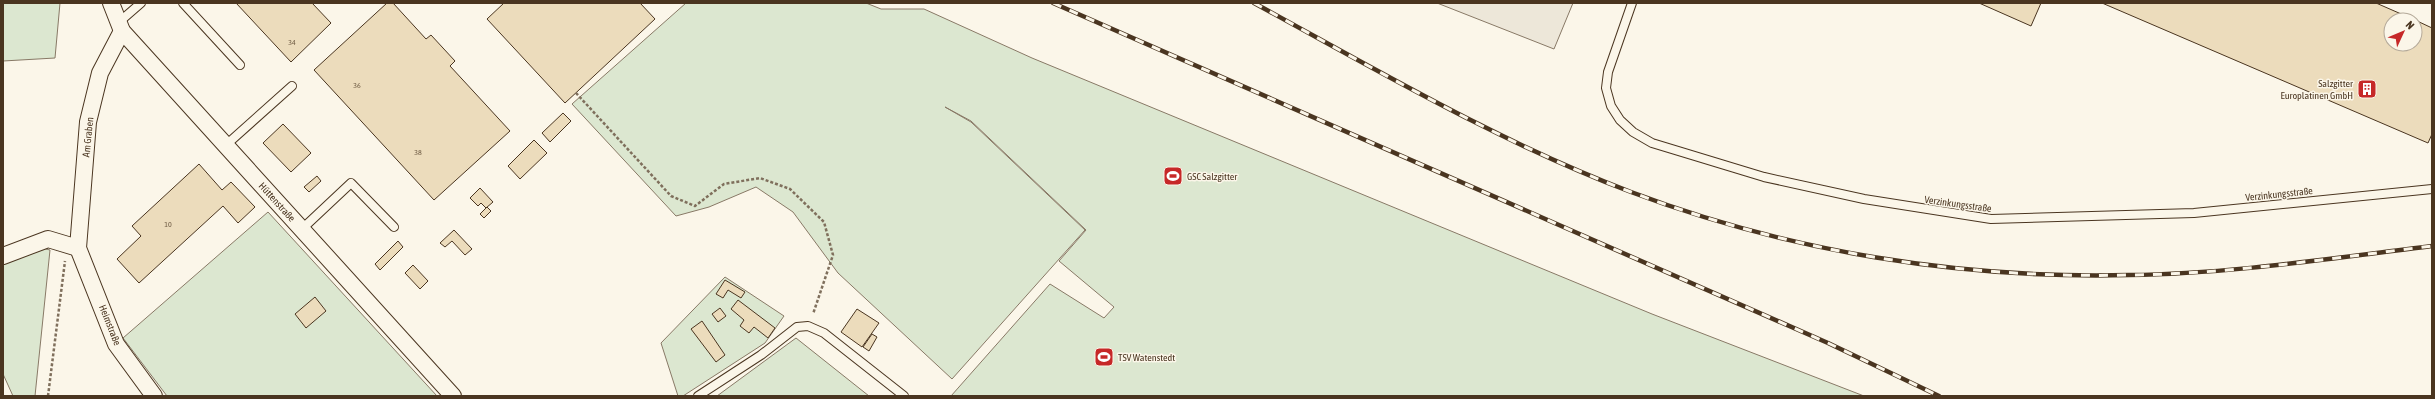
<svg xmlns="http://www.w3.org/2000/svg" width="2435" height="399" font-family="'Asap Condensed',sans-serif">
  <rect width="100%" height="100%" fill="#fbf6e9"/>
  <g fill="#dce7d0" stroke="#887966">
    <polygon points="3,3 60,3 55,58 3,61"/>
    <polygon points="686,3 866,3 881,9 924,9 1032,58 1652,314 1864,396 951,396 1050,284 1104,318 1114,307 1059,261 1086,230 971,121 945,107 971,122 1085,230 952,379 838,273 793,212 756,187 709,207 676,216 572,104"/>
    <polygon points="268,212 437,396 167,396 123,338"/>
    <polygon points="38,247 50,250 35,396 13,396 3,374 3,261"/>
    <polygon points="725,277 784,316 765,343 683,396 678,396 661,343"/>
    <polygon points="796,338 869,396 717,396"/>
  </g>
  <polygon fill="#ede7d9" stroke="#887966" points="1437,3 1573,3 1554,49"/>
  <g fill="#ecdcbc" stroke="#4a3520">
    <polygon points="236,3 312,3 331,23 291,62"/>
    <polygon points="387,3 393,3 426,39 431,35 455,61 450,66 510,131 434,200 314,70"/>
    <polygon points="504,3 640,3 655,19 565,103 487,19"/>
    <polygon points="1979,3 2041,3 2031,26"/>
    <polygon points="2102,3 2376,3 2415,20 2391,20 2391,44 2415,44 2415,20 2432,28 2432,134 2428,143"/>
    <polygon points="563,113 571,121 550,142 542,133"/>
    <polygon points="283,124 311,153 291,172 263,143"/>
    <polygon points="534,140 547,153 520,179 508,166"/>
    <polygon points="199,164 222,190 231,182 255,207 238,223 223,206 139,283 117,259 141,236 132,226"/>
    <polygon points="317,176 321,181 309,192 304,187"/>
    <polygon points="480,188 493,202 486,208 481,203 478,206 470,198"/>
    <polygon points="487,207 491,211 484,218 480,214"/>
    <polygon points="454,230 472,249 465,255 452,241 445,247 440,243"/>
    <polygon points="398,241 403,247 380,270 375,264"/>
    <polygon points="413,265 428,281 420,289 405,273"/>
    <polygon points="725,280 745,292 741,298 728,290 723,298 716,294"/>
    <polygon points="315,297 326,311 306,328 295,314"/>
    <polygon points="738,300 775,328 768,338 754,327 749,333 740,326 744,320 731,309"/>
    <polygon points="720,308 726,316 718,322 712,314"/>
    <polygon points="857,309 879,323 862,347 841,332"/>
    <polygon points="702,321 725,355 716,362 691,329"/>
    <polygon points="872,334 877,337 869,351 863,347"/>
  </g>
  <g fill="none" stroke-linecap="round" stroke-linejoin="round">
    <defs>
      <g id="lane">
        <polyline points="183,3 240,65"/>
        <polyline points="1632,3 1608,72 1606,88 1611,106 1620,120 1633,132 1652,143 1764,177 1864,199 1991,219 2194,213 2432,189"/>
        <polyline points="118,23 141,3"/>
        <polyline points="226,145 292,86"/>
        <polyline points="302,229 351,183 394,227"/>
        <polyline points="698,396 761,355 797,327 808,326 824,333 904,396"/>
      </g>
      <g id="street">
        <polyline points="111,3 122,31 453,396"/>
        <polyline points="122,31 100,73 88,122 78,248 116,344 154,396"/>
        <polyline points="3,256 48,239 78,248"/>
      </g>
    </defs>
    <use href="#lane" stroke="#4a3520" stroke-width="10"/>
    <use href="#street" stroke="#4a3520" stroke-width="18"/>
    <g stroke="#7f6f5c" stroke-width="2.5" stroke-dasharray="3 2" stroke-linecap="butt">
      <polyline points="576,93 671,196 695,206 724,184 760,178 790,189 824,222 833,255 813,314"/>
      <polyline points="48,396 65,261"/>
    </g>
    <use href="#lane" stroke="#fbf6e9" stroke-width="8"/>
    <use href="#street" stroke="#fbf6e9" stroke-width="16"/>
    <defs>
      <g id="rail">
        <polyline points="1053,3 1828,343 1939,396"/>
        <path d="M1254 3C1377 70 1499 142 1631 192 1790 252 1960 279 2129 275 2231 274 2332 258 2432 246"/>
      </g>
    </defs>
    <use href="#rail" stroke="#4a3520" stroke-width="4.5"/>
    <use href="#rail" stroke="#fbf6e9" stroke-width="3" stroke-dasharray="9" stroke-linecap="butt"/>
  </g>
  <defs>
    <symbol id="building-square" viewBox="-11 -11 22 22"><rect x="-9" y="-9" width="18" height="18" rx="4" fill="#c62828" stroke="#fbf6e9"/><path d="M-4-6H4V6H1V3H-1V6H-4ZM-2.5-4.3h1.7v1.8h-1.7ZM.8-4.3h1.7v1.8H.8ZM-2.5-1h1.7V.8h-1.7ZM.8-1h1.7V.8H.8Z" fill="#fff"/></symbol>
    <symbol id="stadium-square" viewBox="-11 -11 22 22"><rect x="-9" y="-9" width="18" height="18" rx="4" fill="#c62828" stroke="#fbf6e9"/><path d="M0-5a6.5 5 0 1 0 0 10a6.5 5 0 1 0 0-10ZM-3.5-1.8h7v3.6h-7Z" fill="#fff"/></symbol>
  </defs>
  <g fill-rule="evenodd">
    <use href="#building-square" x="2356" y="78" width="22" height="22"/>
    <use href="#stadium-square" x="1162" y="165" width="22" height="22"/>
    <use href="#stadium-square" x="1093" y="346" width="22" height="22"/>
  </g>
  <g text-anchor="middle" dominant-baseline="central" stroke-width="3" stroke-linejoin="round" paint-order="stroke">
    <g font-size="8" fill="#725f47">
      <text x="292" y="42">34</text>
      <text x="357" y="85">36</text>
      <text x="418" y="152">38</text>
      <text x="168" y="224">10</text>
    </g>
    <g font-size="10" fill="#4a3520" stroke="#fbf6e9" text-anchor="start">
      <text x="2353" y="83" text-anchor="end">Salzgitter<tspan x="2353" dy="12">Europlatinen GmbH</tspan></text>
      <text x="1187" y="176">GSC Salzgitter</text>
      <text x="1118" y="357">TSV Watenstedt</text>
    </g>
    <g font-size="10" fill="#4a3520" stroke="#fbf6e9">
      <text transform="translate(88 137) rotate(-84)">Am Graben</text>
      <text transform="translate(2279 194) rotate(-6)">Verzinkungsstraße</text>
      <text transform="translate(277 202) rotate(48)">Hüttenstraße</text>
      <text transform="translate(1958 204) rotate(8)">Verzinkungsstraße</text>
      <text transform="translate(110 325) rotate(68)">Heimstraße</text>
    </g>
  </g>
  <rect width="2435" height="399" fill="none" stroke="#4a3520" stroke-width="8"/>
  <g transform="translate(2403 32) rotate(46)"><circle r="19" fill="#fbf6e9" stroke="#b4a999"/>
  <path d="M0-3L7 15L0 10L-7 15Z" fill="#c62828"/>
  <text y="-6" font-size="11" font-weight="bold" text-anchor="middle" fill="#4a3520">N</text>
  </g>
</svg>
